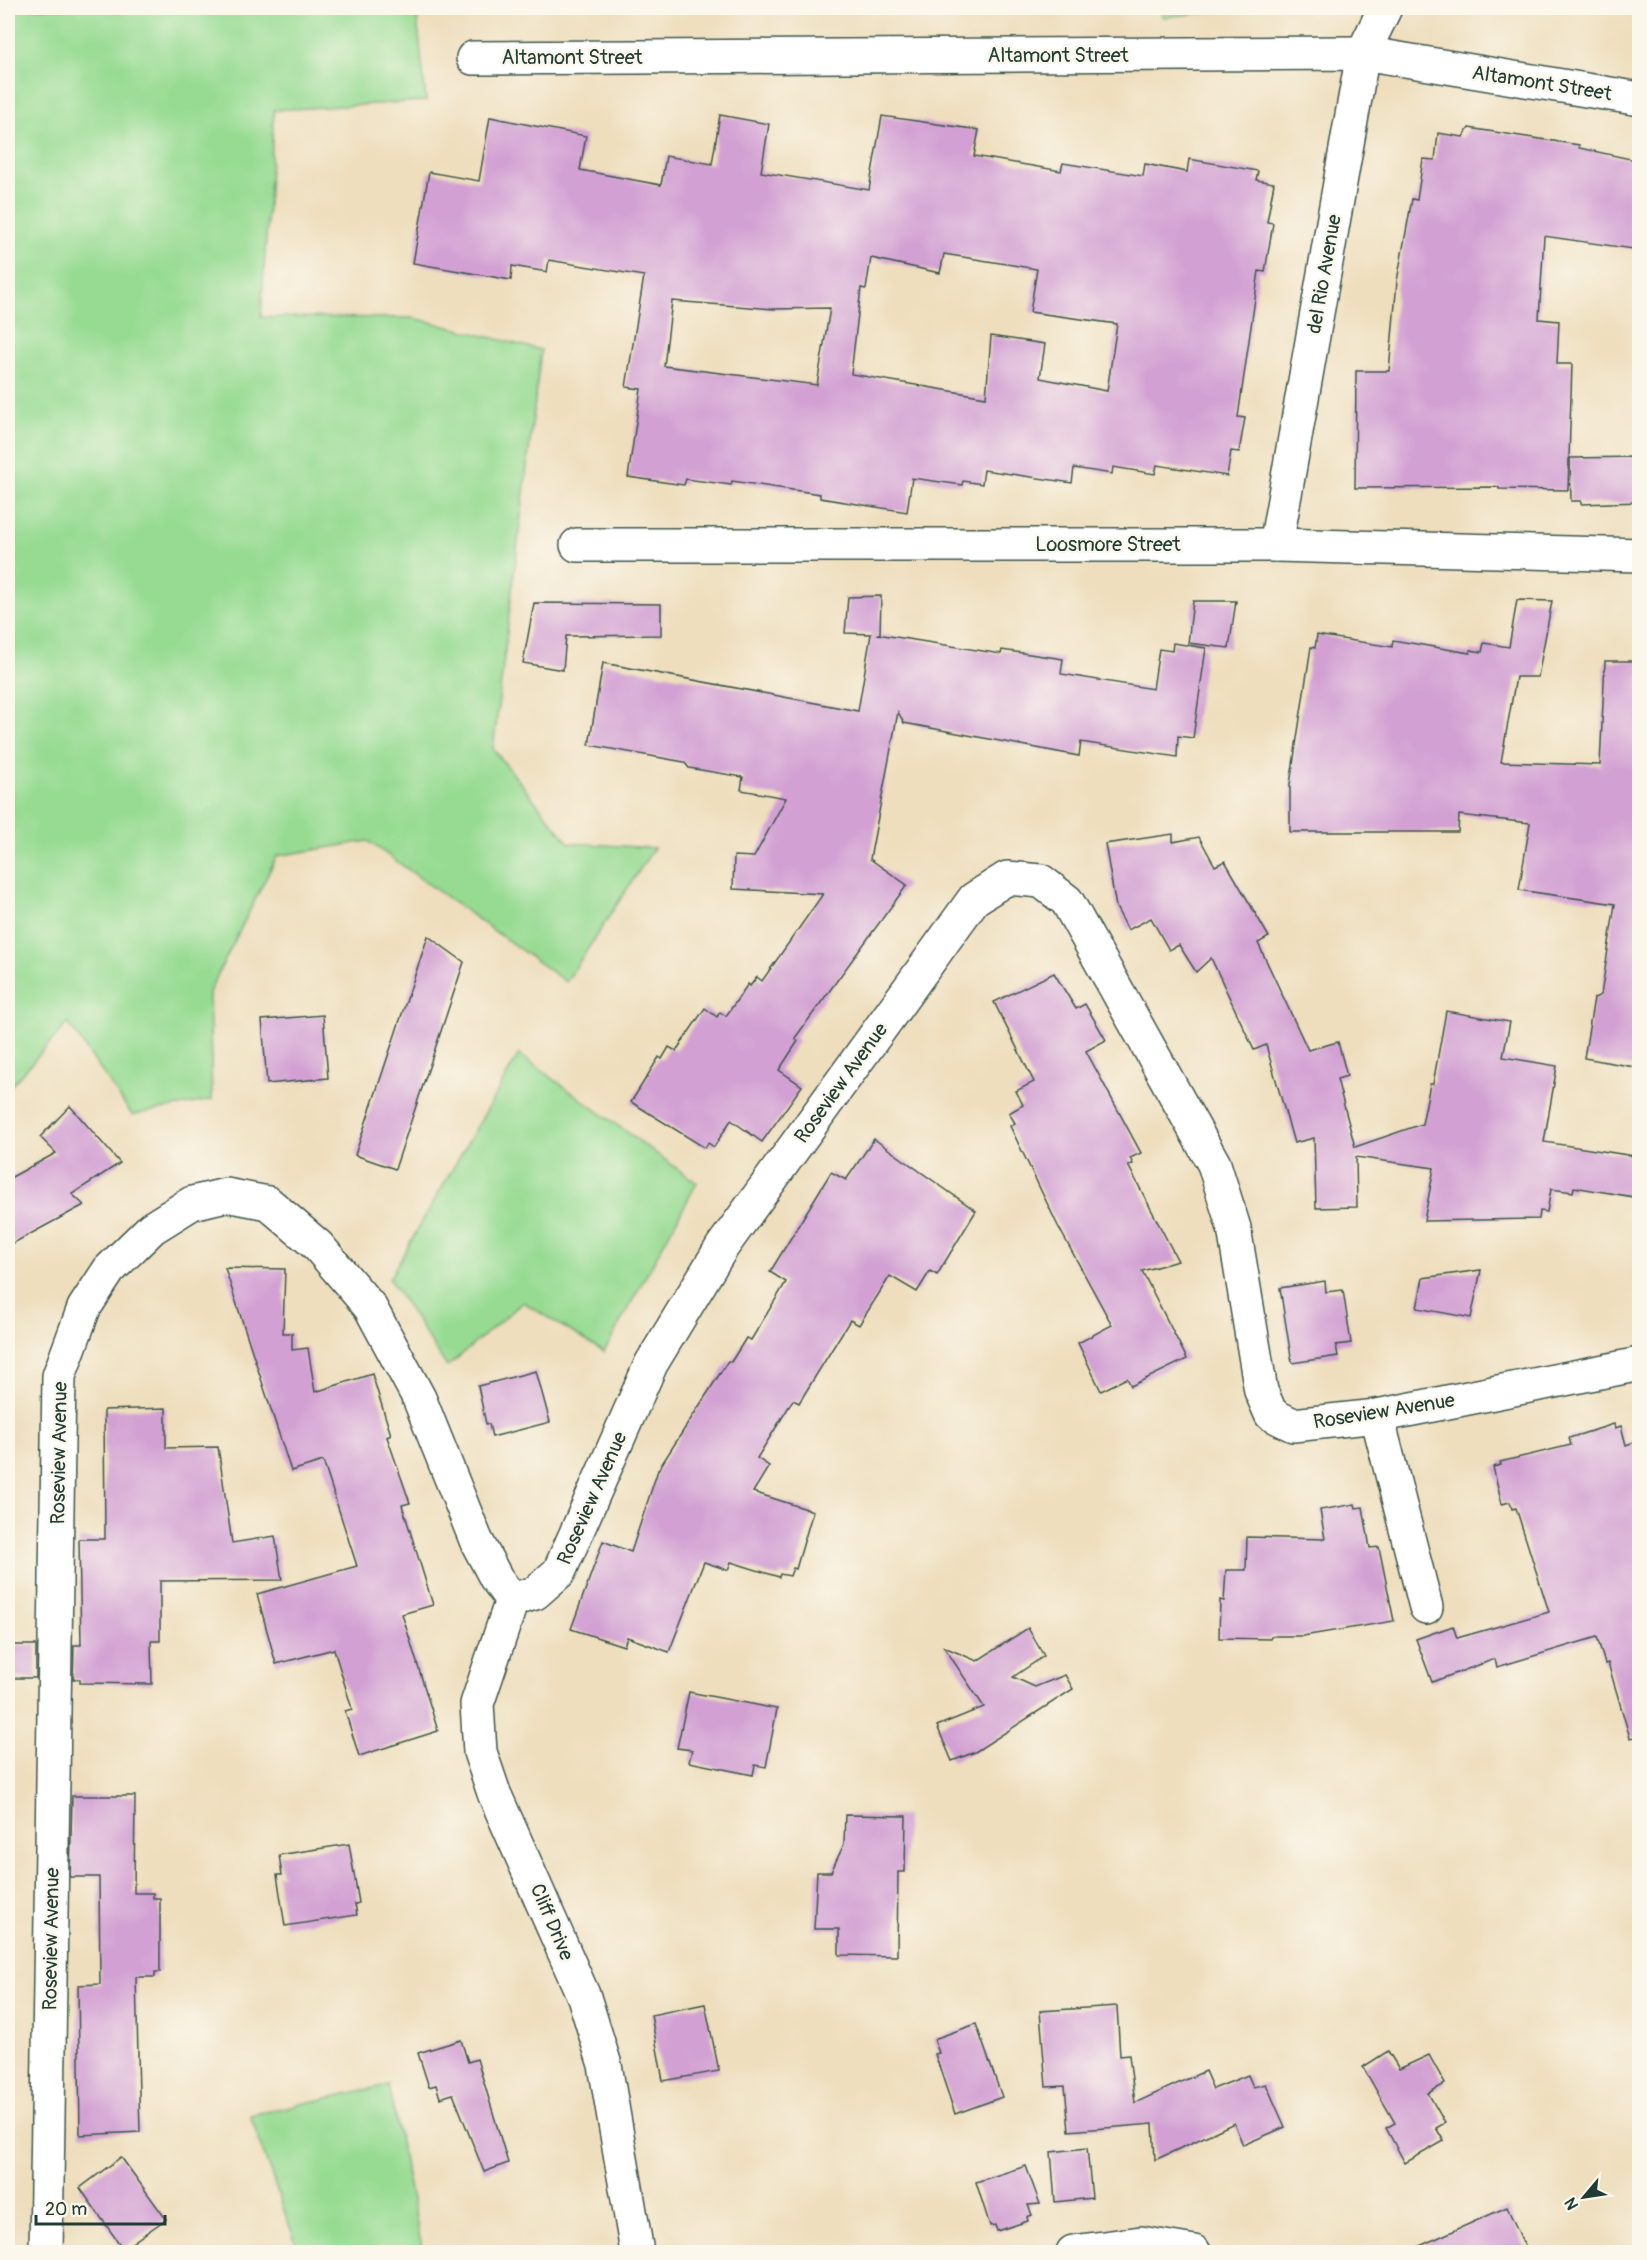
<svg xmlns="http://www.w3.org/2000/svg" width="1647" height="2260" font-family="Pangolin,sans-serif">
  <rect width="100%" height="100%" fill="#fbf7ec"/>
  <filter id="ink" filterUnits="userSpaceOnUse"><feTurbulence type="fractalNoise" baseFrequency=".0167" numOctaves="2"/><feDisplacementMap in="SourceGraphic" scale="12" xChannelSelector="R" yChannelSelector="G"/><feConvolveMatrix kernelMatrix="1 2 1 2 8 2 1 2 1" color-interpolation-filters="sRGB"/></filter>
  <filter id="wash" filterUnits="userSpaceOnUse"><feTurbulence type="fractalNoise" baseFrequency=".008" numOctaves="4" result="noise"/><feDisplacementMap in="SourceGraphic" scale="24" xChannelSelector="R" yChannelSelector="G"/><feGaussianBlur stdDeviation="1.35" result="paint"/><feColorMatrix in="noise" values="0 0 0 0 0 0 0 0 0 0 0 0 0 0 0 0 0 1.4 0 .05"/><feComposite in="paint" operator="in"/></filter>
  <g filter="url(#wash)">
    <rect width="100%" height="100%" fill="#eedebd"/>
    <g fill="#97db93" stroke="#5b8c64" stroke-width="1.5">
      <polygon points="8,8 416,8 426,101 274,110 261,317 414,318 541,350 493,749 569,843 654,848 566,982 368,841 277,856 209,992 212,1100 132,1115 68,1023 8,1089"/>
      <polygon points="1158,8 1246,8 1163,17"/>
      <polygon points="519,1054 697,1183 604,1352 523,1302 447,1367 389,1279"/>
      <polygon points="388,2085 423,2252 299,2252 250,2115"/>
    </g>
    <g id="blocks">
      <g fill="#d2a0d3" fill-rule="evenodd">
        <path d="M720 115 769 124 761 172 869 190 882 116 979 130 974 156 1061 171 1063 163 1143 176 1145 164 1187 172 1189 159 1258 171 1256 180 1274 183 1267 222 1273 223 1265 272 1259 271 1238 417 1245 418 1239 452 1231 451 1227 476 1157 465 1155 474 1113 467 1112 474 1074 468 1072 483 984 470 982 484 963 481 962 485 912 478 907 512 820 498V494L732 481 731 485 686 479 684 485 628 477 641 389 626 387 644 276 549 260 547 272 512 266 511 280 413 263 429 172 479 181 490 117 586 136 580 170 661 185 666 156 712 164ZM944 254 1037 269 1030 312 1117 324 1107 391 1040 378 1045 344 991 336 986 397 851 374 861 288 866 289 871 258 940 273ZM672 301 774 309 830 308 817 385 664 366Z"/>
        <polygon points="1469,128 1579,145 1579,148 1640,161 1640,250 1544,236 1539,319 1559,321 1557,364 1572,364 1568,490 1499,489 1499,487 1355,488 1356,371 1389,371 1397,281 1412,199 1417,200 1423,159 1435,160 1438,133 1463,137"/>
        <polygon points="1640,457 1640,502 1581,504 1581,501 1571,501 1570,458"/>
        <polygon points="881,596 880,634 877,634 1001,654 1002,650 1063,659 1061,674 1153,689 1159,649 1172,651 1173,643 1206,648 1193,738 1178,736 1177,757 1081,742 1079,756 904,723 898,712 870,859 907,885 795,1038 798,1041 779,1070 802,1086 762,1142 731,1120 714,1147 708,1143 705,1148 631,1102 659,1057 662,1059 669,1047 676,1051 705,1008 717,1017 720,1012 726,1016 748,984 750,986 757,977 762,981 823,894 733,889 734,856 754,857 786,798 741,790 743,777 689,768 684,762 589,745 603,663 858,711 871,634 845,633 848,597"/>
        <polygon points="1517,600 1552,601 1538,677 1516,677 1501,762 1600,765 1605,661 1640,661 1640,1068 1584,1058 1594,998 1601,995 1615,904 1519,890 1530,823 1459,815 1458,832 1290,832 1290,784 1311,647 1315,648 1317,635 1392,647 1393,640 1470,653 1470,650 1482,652 1484,643 1509,647"/>
        <polygon points="1193,601 1236,601 1229,648 1188,643"/>
        <polygon points="534,603 661,604 661,635 566,636 563,670 523,663"/>
        <polygon points="1173,834 1173,842 1199,837 1215,866 1225,861 1269,937 1258,943 1308,1050 1338,1042 1347,1076 1337,1079 1355,1147 1422,1124 1430,1084 1433,1084 1446,1011 1510,1022 1503,1057 1557,1066 1544,1142 1640,1157 1640,1198 1574,1187 1573,1192 1551,1189 1547,1212 1540,1211 1539,1219 1424,1221 1434,1168 1356,1157 1357,1207 1316,1208 1314,1138 1294,1143 1266,1045 1254,1050 1211,958 1196,972 1179,945 1169,950 1151,918 1128,930 1116,907 1105,844"/>
        <polygon points="428,936 464,962 395,1169 355,1155"/>
        <polygon points="1054,973 1076,1009 1085,1004 1106,1040 1086,1051 1141,1153 1130,1158 1133,1164 1128,1165 1178,1261 1142,1271 1187,1359 1131,1386 1127,1378 1101,1391 1078,1343 1112,1325 1058,1226 1010,1126 1015,1123 1009,1113 1023,1105 1016,1091 1034,1082 994,1002"/>
        <polygon points="323,1015 328,1078 267,1084 262,1020"/>
        <polygon points="70,1106 120,1163 72,1194 84,1205 8,1246 8,1179 56,1153 40,1137"/>
        <polygon points="874,1139 976,1211 937,1275 930,1271 917,1292 890,1276 859,1325 850,1320 799,1403 793,1400 757,1458 769,1466 753,1492 813,1511 796,1569 793,1568 790,1576 780,1574 779,1577 731,1562 728,1570 704,1562 669,1652 627,1637 624,1646 571,1629 603,1541 631,1552 658,1470 728,1361 731,1362 746,1338 751,1340 786,1282 770,1272 831,1172 846,1180"/>
        <polygon points="225,1268 285,1269 283,1333 292,1333 292,1350 308,1348 315,1392 372,1374 391,1435 387,1437 410,1503 402,1505 433,1605 402,1614 438,1731 359,1756 345,1711 352,1709 334,1649 276,1664 257,1594 357,1566 323,1461 291,1471"/>
        <polygon points="1481,1270 1471,1318 1417,1308 1423,1278"/>
        <polygon points="1325,1281 1326,1292 1343,1290 1351,1343 1336,1345 1338,1356 1292,1363 1280,1288"/>
        <polygon points="536,1371 550,1422 492,1437 489,1424 486,1424 478,1386"/>
        <polygon points="166,1408 166,1448 218,1447 232,1543 275,1536 282,1580 160,1581 160,1641 151,1641 152,1684 80,1683 80,1679 73,1679 74,1645 81,1645 79,1539 105,1539 104,1410"/>
        <polygon points="1614,1424 1615,1428 1621,1426 1626,1445 1640,1440 1640,1736 1630,1738 1608,1663 1605,1664 1597,1637 1497,1667 1495,1659 1432,1682 1416,1639 1453,1626 1457,1638 1549,1612 1516,1508 1512,1509 1510,1502 1502,1504 1493,1467 1501,1465 1500,1462 1571,1445 1569,1438"/>
        <polygon points="1355,1504 1356,1508 1363,1507 1370,1548 1379,1547 1394,1621 1303,1636 1271,1636 1270,1639 1219,1638 1220,1600 1224,1601 1226,1570 1246,1570 1247,1537 1325,1539 1320,1510"/>
        <polygon points="1028,1628 1044,1656 1013,1677 1035,1687 1065,1675 1073,1689 975,1752 952,1761 937,1726 984,1707 944,1647 977,1661"/>
        <rect x="8" y="1645" width="28" height="33"/>
        <polygon points="689,1692 777,1709 766,1767 755,1765 753,1775 689,1762 692,1750 677,1748"/>
        <polygon points="72,1796 135,1796 134,1893 153,1893 153,1898 160,1898 160,1972 155,1972 155,1977 136,1977 140,2132 80,2135 78,1985 100,1984 99,1877 70,1877"/>
        <polygon points="845,1815 906,1816 905,1872 898,1872 897,1956 839,1955 839,1929 814,1929 817,1872 831,1872 844,1844"/>
        <polygon points="349,1844 359,1903 355,1904 357,1915 285,1926 277,1875 282,1875 279,1855"/>
        <polygon points="705,2004 719,2071 663,2081 651,2015"/>
        <polygon points="1117,2006 1120,2056 1129,2055 1135,2103 1205,2071 1213,2089 1248,2075 1253,2087 1266,2084 1285,2127 1243,2145 1234,2123 1155,2160 1153,2124 1069,2131 1065,2086 1046,2087 1040,2011"/>
        <polygon points="976,2024 1002,2097 955,2114 935,2054 939,2053 934,2039"/>
        <polygon points="461,2040 468,2062 477,2059 508,2163 484,2172 453,2094 440,2098 436,2085 429,2087 418,2053"/>
        <polygon points="1388,2051 1399,2069 1429,2055 1445,2084 1428,2093 1445,2123 1436,2128 1444,2141 1405,2163 1386,2128 1395,2123 1363,2067"/>
        <polygon points="1087,2148 1092,2198 1055,2202 1051,2152"/>
        <polygon points="121,2157 166,2219 123,2249 80,2188"/>
        <polygon points="1026,2166 1040,2204 1028,2205 1032,2215 1027,2217 1028,2221 997,2231 995,2225 990,2226 976,2182"/>
        <polygon points="1507,2207 1528,2253 1404,2253"/>
      </g>
    </g>
  </g>
  <g filter="url(#ink)">
    <use href="#blocks" fill-opacity="0" stroke="#3e5549" stroke-width="1.5"/>
    <g fill="none" stroke-linecap="round" stroke-linejoin="round">
      <defs>
        <g id="minor">
          <polyline points="473,58 1363,53 1640,99"/>
          <polyline points="577,545 1276,545 1640,555"/>
          <polyline points="1276,545 1363,53 1385,8"/>
          <polyline points="1377,1416 1426,1607"/>
          <polyline points="512,1600 477,1704 480,1752 494,1793 584,1997 605,2065 637,2252"/>
          <polyline points="46,2252 59,1376 84,1308 109,1270 152,1228 192,1203 226,1195 268,1203 318,1246 370,1307 419,1398 476,1540 496,1578 512,1600 535,1593 559,1572 651,1364 722,1247 974,899 1007,878 1041,881 1067,901 1214,1164 1234,1228 1261,1391 1271,1414 1293,1425 1377,1416 1640,1364"/>
          <polyline points="1073,2252 1141,2243 1194,2252"/>
        </g>
      </defs>
      <use href="#minor" stroke="#3e5549" stroke-width="36"/>
      <use href="#minor" stroke="#fff" stroke-width="33"/>
    </g>
  </g>
  <g text-anchor="middle" dominant-baseline="central" stroke-width="5" stroke-linejoin="round" paint-order="stroke">
    <g font-size="20" fill="#1f3d34" stroke="#fbf7ec">
      <text x="1058" y="55">Altamont Street</text>
      <text x="572" y="57">Altamont Street</text>
      <text transform="translate(1542 83) rotate(9)">Altamont Street</text>
      <text transform="translate(1324 274) rotate(-80)">del Rio Avenue</text>
      <text x="1108" y="544">Loosmore Street</text>
      <text transform="translate(841 1083) rotate(-54)">Roseview Avenue</text>
      <text transform="translate(1384 1411) rotate(-9)">Roseview Avenue</text>
      <text transform="translate(59 1453) rotate(-89)">Roseview Avenue</text>
      <text transform="translate(592 1498) rotate(-66)">Roseview Avenue</text>
      <text transform="translate(552 1922) rotate(67)">Cliff Drive</text>
      <text transform="translate(51 1939) rotate(-89)">Roseview Avenue</text>
    </g>
  </g>
  <rect width="1647" height="2260" fill="none" stroke="#fbf7ec" stroke-width="30"/>
  <g transform="translate(1584 2197) rotate(241)" stroke="#fbf7ec" stroke-width="4.5" paint-order="stroke">
  <path d="M0-4.5L10 22L0 15L-10 22Z" fill="#1f3d34"/>
  <text y="-9" font-size="16" font-weight="bold" text-anchor="middle" fill="#1f3d34">N</text>
  </g>
  <path d="M36 2215v9h129v-9" fill="none" stroke="#1f3d34" stroke-width="3"/>
  <text x="45" y="2215" font-size="18" fill="#1f3d34" stroke="#fbf7ec" stroke-width="4.5" paint-order="stroke">20 m</text>
</svg>
